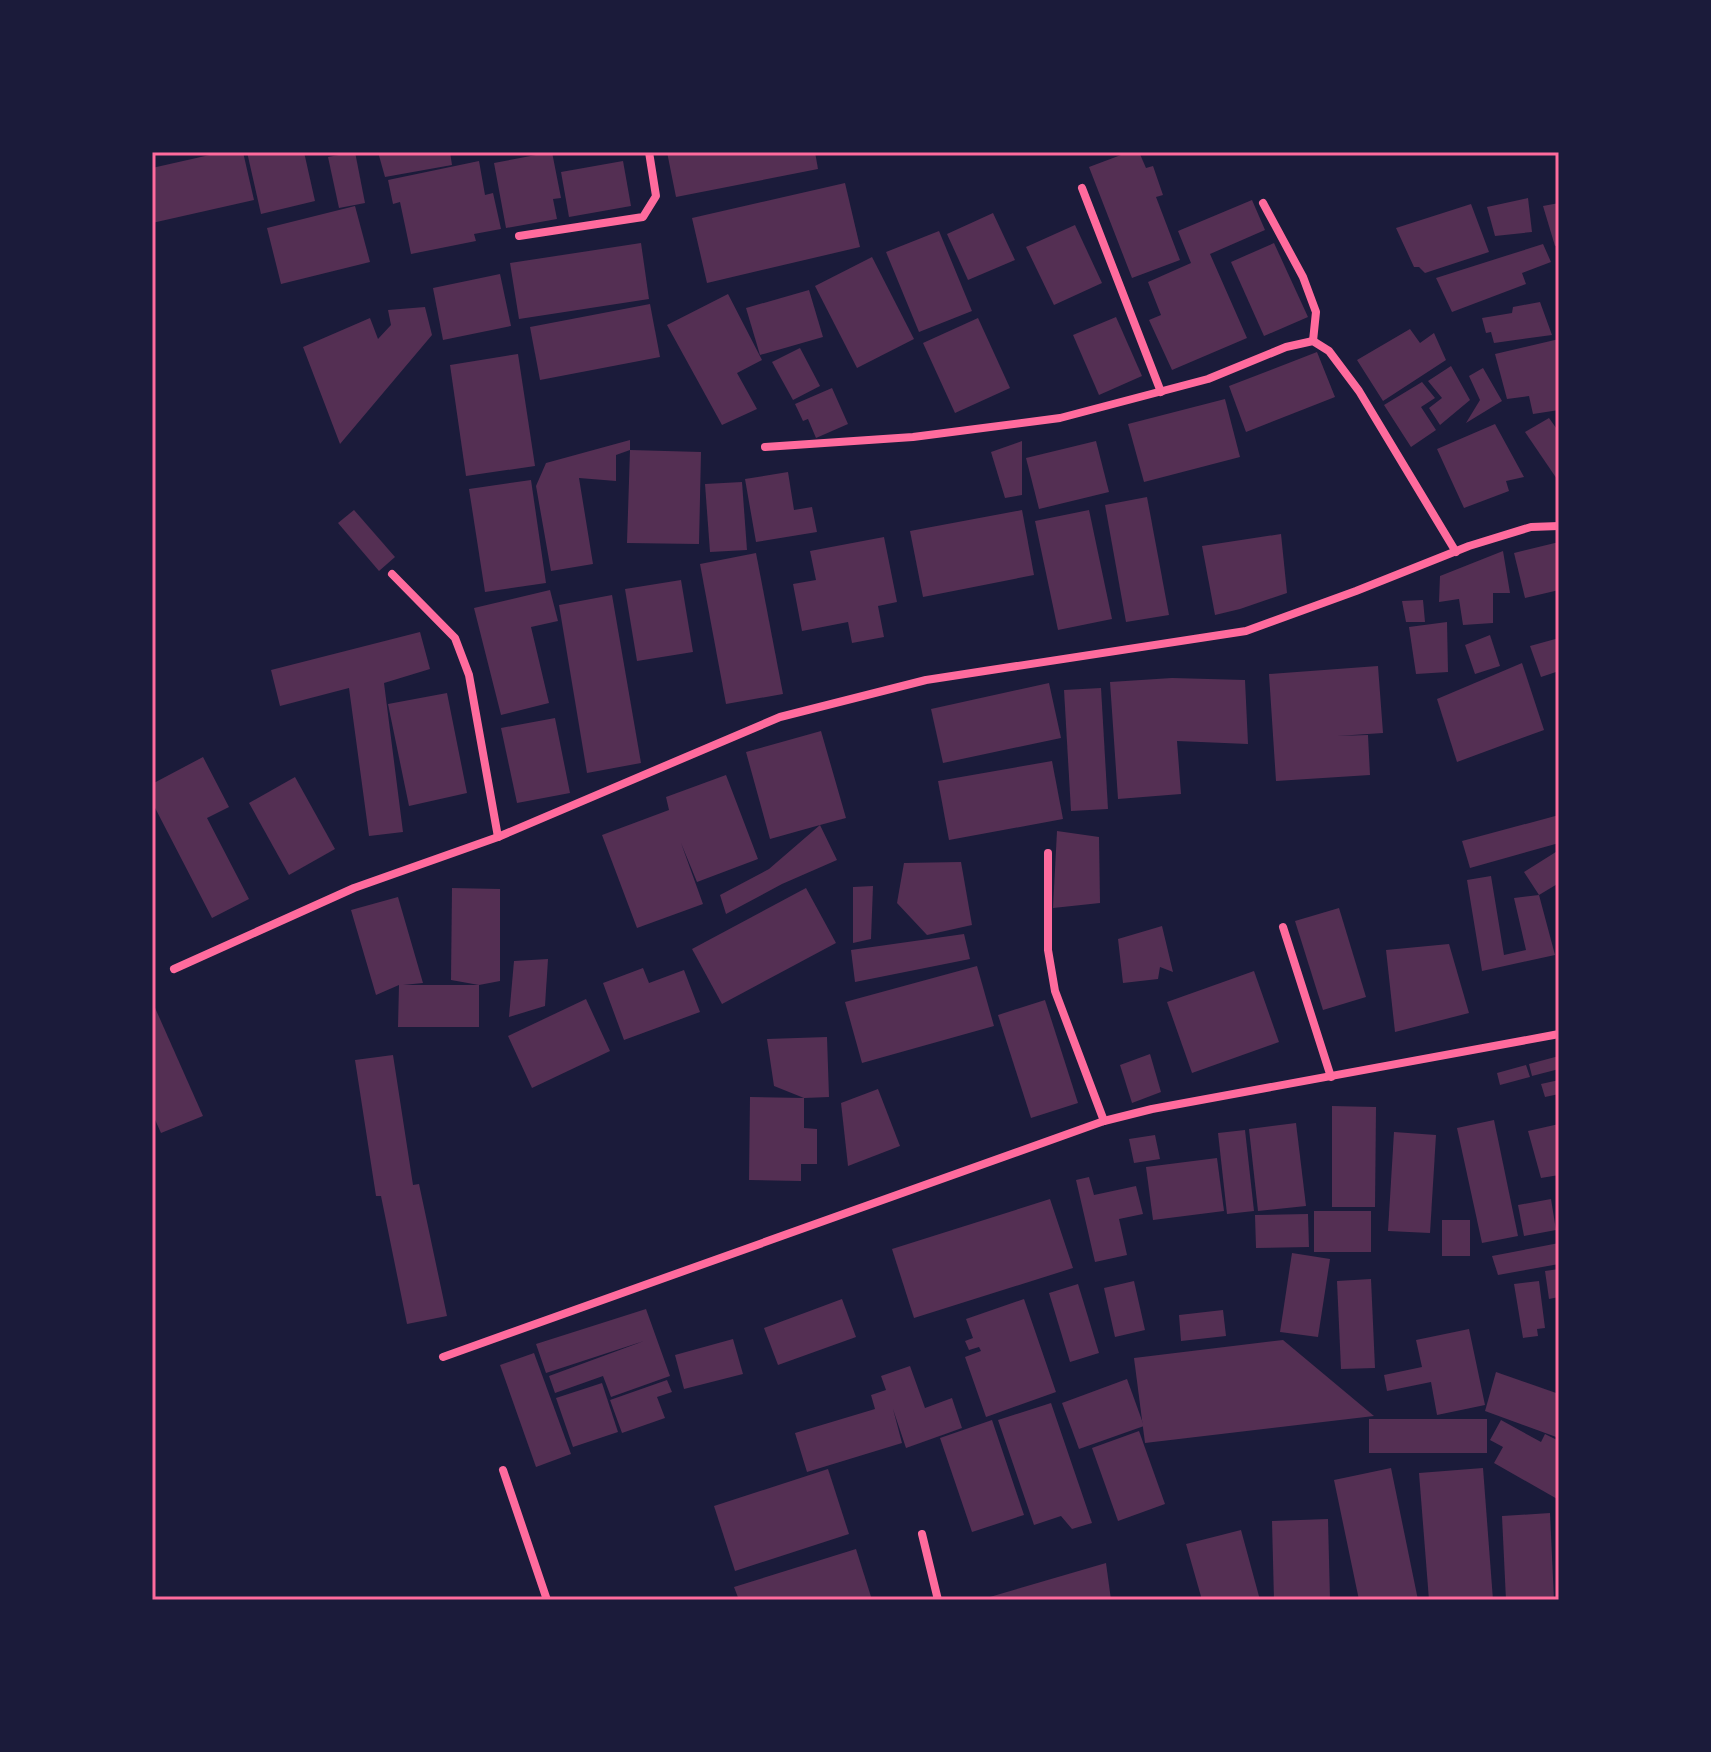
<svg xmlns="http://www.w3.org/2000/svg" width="1711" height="1752" font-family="'Exo 2',sans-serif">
  <rect width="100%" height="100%" fill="#1b1b3a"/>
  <g fill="#542f53">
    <polygon points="223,152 243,152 254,200 152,223 152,168"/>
    <polygon points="247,152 304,152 315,201 261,214"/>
    <polygon points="355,152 365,203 339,208 328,157"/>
    <polygon points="378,152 450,152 452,165 385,177"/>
    <polygon points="552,152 561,198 553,199 557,219 506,228 494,163"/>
    <polygon points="667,152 815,152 818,169 676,197"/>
    <polygon points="1129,152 1139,152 1146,168 1153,166 1163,195 1156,197 1180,260 1132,278 1089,167"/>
    <polygon points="479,161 485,195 493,193 501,229 474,234 476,241 411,254 400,202 393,204 388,180"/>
    <polygon points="623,161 631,206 569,217 561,172"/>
    <polygon points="845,183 860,247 707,283 692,218"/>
    <polygon points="1528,198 1532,232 1495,236 1487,207"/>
    <polygon points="1252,200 1265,230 1210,254 1247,338 1172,370 1149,320 1161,315 1148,282 1191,263 1178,231"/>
    <polygon points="1559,203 1559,245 1555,246 1543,206"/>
    <polygon points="1471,204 1489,252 1425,273 1419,267 1414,267 1396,228"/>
    <polygon points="355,206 370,262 281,284 267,228"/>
    <polygon points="993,213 1015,260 968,280 947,234"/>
    <polygon points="1075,225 1102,283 1054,305 1026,247"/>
    <polygon points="939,231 972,311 919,332 886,252"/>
    <polygon points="641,243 649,299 519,319 510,263"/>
    <polygon points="1274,243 1308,317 1264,336 1231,262"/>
    <polygon points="1543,244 1551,262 1522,273 1526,284 1452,312 1436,278"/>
    <polygon points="872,257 914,339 857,368 815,286"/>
    <polygon points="500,274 511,326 443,340 433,288"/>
    <polygon points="809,290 823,337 760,355 746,308"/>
    <polygon points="728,294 762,360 737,373 757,409 722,425 667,325"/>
    <polygon points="1540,302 1552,335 1494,343 1491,332 1486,333 1482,318 1512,313 1513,307"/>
    <polygon points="650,304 660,357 540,380 530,327"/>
    <polygon points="425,307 432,335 340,444 303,347 370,318 378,339 391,325 388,310"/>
    <polygon points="1116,317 1142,376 1099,395 1073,335"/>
    <polygon points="978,318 1010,388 955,413 923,343"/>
    <polygon points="1410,329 1420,343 1434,333 1446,360 1383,401 1357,360"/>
    <polygon points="1559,339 1559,410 1533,414 1529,396 1507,399 1495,354"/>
    <polygon points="800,348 820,386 793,400 772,362"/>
    <polygon points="1317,352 1335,397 1246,432 1229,386"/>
    <polygon points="518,354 535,466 466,476 450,365"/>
    <polygon points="1451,366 1470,400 1440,425 1429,408 1442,398 1428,381"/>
    <polygon points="1483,368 1502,401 1466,423 1480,400 1469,376"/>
    <polygon points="1422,382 1435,398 1421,407 1436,430 1411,447 1384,405"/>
    <polygon points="832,388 848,424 816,438 808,419 803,421 795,404"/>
    <polygon points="1225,399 1240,457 1144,482 1128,424"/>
    <polygon points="1549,418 1559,432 1559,482 1525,432"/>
    <polygon points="1495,424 1524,477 1506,481 1509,491 1464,508 1437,449"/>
    <polygon points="630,440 630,450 701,452 699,544 627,543 630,450 616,455 616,481 579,478 593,564 551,571 536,486 546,463"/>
    <polygon points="1022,441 1022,495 1005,498 991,452"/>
    <polygon points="1096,441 1109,492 1039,509 1026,458"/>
    <polygon points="788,472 794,510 812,507 817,532 756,542 745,479"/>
    <polygon points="531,480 546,583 485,592 469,489"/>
    <polygon points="742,482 747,550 710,552 705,484"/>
    <polygon points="1147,497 1169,615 1126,622 1105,505"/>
    <polygon points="354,510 395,557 379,571 338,523"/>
    <polygon points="1022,510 1034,575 923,597 910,531"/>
    <polygon points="1089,510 1112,619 1058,630 1035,521"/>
    <polygon points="1281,534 1287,593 1240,609 1215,615 1202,546"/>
    <polygon points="884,537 897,602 878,606 884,637 852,643 848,622 802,631 793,584 816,580 810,551"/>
    <polygon points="1559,542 1559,590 1525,598 1514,553"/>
    <polygon points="1503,551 1510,593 1493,593 1493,623 1463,625 1459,599 1439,602 1440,576"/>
    <polygon points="756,553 783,694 726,704 700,564"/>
    <polygon points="681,580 693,652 637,661 625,589"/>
    <polygon points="550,590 558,621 531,627 549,703 501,715 474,608"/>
    <polygon points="612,595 641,763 587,773 559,605"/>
    <polygon points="1423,600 1425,622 1406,622 1402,601"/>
    <polygon points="1447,622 1448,672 1416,674 1409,627"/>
    <polygon points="420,632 430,669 384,683 403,832 369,836 349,688 280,706 271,670"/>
    <polygon points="1490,635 1500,666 1475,674 1465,645"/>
    <polygon points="1559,638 1559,671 1541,677 1530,646"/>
    <polygon points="1522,663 1544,730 1457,762 1437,699"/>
    <polygon points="1378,666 1383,733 1337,736 1368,735 1370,775 1276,781 1269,674"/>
    <polygon points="1172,678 1245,680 1248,744 1177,741 1181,794 1118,799 1110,682"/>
    <polygon points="1049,683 1061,738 943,763 931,709"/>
    <polygon points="1101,688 1108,809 1071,811 1064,690"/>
    <polygon points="447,693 467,793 409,806 388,704"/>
    <polygon points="555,718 570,793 517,803 501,728"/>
    <polygon points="821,731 846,818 820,825 837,860 782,884 726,914 720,895 769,869 820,825 770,839 746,752"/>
    <polygon points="203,757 229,807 207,818 249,899 212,918 152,802 152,784"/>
    <polygon points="1052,761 1063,819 949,840 938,781"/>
    <polygon points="726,775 758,859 697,882 681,843 703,904 637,928 602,835 669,810 666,797"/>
    <polygon points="295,777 335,849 289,875 249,803"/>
    <polygon points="1559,815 1559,843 1470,868 1462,841"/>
    <polygon points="1057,831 1099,837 1100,903 1053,908"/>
    <polygon points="1559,850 1559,883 1539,895 1555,955 1482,971 1467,880 1491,876 1504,955 1526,950 1514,898 1539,895 1524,872"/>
    <polygon points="961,862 972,925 927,935 897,903 904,863"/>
    <polygon points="873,886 871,939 853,943 853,887"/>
    <polygon points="452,888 500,889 500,981 479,985 451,980"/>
    <polygon points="806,888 836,943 722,1004 692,949"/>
    <polygon points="398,897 423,983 403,985 479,985 479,1027 398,1027 399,985 376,995 351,910"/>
    <polygon points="1339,908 1366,997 1323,1010 1295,921"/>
    <polygon points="1162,926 1173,972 1160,967 1158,979 1123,983 1118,939"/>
    <polygon points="964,934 970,959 855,982 851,950"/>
    <polygon points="1449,944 1469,1013 1395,1032 1386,950"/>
    <polygon points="548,959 545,1006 509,1017 514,961"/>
    <polygon points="977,966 994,1026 862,1063 845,1002"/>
    <polygon points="643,968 649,983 684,970 700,1012 624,1040 603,983"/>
    <polygon points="1254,971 1279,1042 1192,1073 1167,1002"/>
    <polygon points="586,999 610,1051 532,1088 508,1036"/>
    <polygon points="1045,1000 1078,1103 1031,1118 998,1015"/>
    <polygon points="152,1001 203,1116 161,1133 152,1113"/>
    <polygon points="827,1037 829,1097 804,1098 804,1128 817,1129 817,1164 801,1164 801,1181 749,1180 750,1097 804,1098 774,1086 767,1039"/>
    <polygon points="1150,1054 1161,1092 1132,1103 1120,1065"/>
    <polygon points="393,1055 413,1185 419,1184 447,1316 407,1324 381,1196 376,1196 355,1060"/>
    <polygon points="1559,1056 1559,1069 1532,1076 1529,1064"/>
    <polygon points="1526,1065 1530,1077 1500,1085 1497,1073"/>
    <polygon points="1559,1080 1559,1094 1545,1097 1541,1084"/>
    <polygon points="878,1089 900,1146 848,1166 841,1103"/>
    <polygon points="1332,1106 1376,1107 1375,1207 1332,1207"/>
    <polygon points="1494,1120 1518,1236 1482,1243 1457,1128"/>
    <polygon points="1296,1123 1306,1206 1258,1211 1249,1129"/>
    <polygon points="1559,1124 1559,1175 1541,1178 1528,1131"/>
    <polygon points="1245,1130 1254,1211 1227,1214 1218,1133"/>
    <polygon points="1394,1132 1436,1135 1430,1233 1388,1231"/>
    <polygon points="1155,1135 1160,1159 1134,1163 1129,1139"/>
    <polygon points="1217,1158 1224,1211 1153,1220 1146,1167"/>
    <polygon points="1089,1177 1094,1195 1136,1186 1143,1214 1119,1219 1127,1255 1095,1262 1076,1180"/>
    <polygon points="1050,1199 1073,1268 914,1318 892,1249"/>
    <polygon points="1551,1199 1556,1230 1524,1236 1518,1205"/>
    <rect x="1314" y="1211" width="57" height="41"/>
    <polygon points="1308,1214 1309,1247 1256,1248 1255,1215"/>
    <rect x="1442" y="1220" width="28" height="36"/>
    <polygon points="1559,1243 1559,1264 1498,1275 1492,1256"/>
    <polygon points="1292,1253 1330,1259 1318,1337 1280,1332"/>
    <polygon points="1559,1269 1559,1297 1549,1299 1545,1271"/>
    <polygon points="1371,1279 1375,1368 1341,1369 1337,1281"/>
    <polygon points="1134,1281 1145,1330 1115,1337 1104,1288"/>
    <polygon points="1539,1281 1545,1328 1537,1329 1538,1336 1523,1338 1514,1284"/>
    <polygon points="1078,1284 1099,1353 1070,1362 1049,1293"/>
    <polygon points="842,1299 856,1337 778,1365 764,1328"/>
    <polygon points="1024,1299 1056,1392 986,1417 965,1357 981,1351 979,1347 969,1350 965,1341 973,1338 966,1319"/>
    <polygon points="646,1309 670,1376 611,1397 603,1376 555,1393 549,1376 644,1341 546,1373 536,1344"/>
    <polygon points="1223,1310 1226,1336 1181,1341 1179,1315"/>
    <polygon points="1469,1329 1485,1405 1437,1415 1431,1382 1387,1391 1384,1375 1422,1367 1416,1340"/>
    <polygon points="733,1339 743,1374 684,1389 675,1355"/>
    <polygon points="1283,1340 1374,1416 1145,1443 1134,1358"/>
    <polygon points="534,1353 571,1454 536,1467 500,1365"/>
    <polygon points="910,1366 925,1408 952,1398 962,1428 906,1448 893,1409 902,1443 807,1472 795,1433 875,1409 871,1395 886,1390 881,1376"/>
    <polygon points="1496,1372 1559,1394 1559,1438 1485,1411"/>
    <polygon points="1127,1379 1144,1426 1079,1449 1062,1403"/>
    <polygon points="667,1380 672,1392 657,1397 665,1418 622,1433 610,1400"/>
    <polygon points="602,1383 618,1432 573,1447 556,1398"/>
    <polygon points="1051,1403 1092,1523 1072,1529 1061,1516 1034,1525 998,1420"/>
    <rect x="1369" y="1419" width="118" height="34"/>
    <polygon points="992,1420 1024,1515 972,1532 940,1438"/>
    <polygon points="1501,1420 1541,1442 1545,1434 1559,1441 1559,1500 1494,1463 1503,1447 1490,1440"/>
    <polygon points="1139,1431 1165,1504 1118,1521 1092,1448"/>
    <polygon points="1391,1468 1418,1600 1359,1600 1334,1480"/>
    <polygon points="1483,1468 1493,1600 1429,1600 1419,1473"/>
    <polygon points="828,1469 849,1534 735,1571 714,1506"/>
    <polygon points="1550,1513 1554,1600 1506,1600 1502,1516"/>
    <polygon points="1328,1519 1330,1600 1274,1600 1272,1521"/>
    <polygon points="1241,1530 1260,1600 1202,1600 1186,1544"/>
    <polygon points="856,1549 872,1600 739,1600 734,1587"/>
    <polygon points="1106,1563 1111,1600 983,1600 983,1599"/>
  </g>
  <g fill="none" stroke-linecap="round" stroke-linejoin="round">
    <g stroke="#ff6b9d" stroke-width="8">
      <polyline points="1082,188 1161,392"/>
      <polyline points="1263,203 1303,277 1316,312 1313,341"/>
      <polyline points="519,236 643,217 656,196 649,152"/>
      <polyline points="765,447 913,437 1060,418 1208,379 1286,347 1313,341 1329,351 1359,391 1456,552"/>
      <polyline points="392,574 455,638 469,675 498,837"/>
      <polyline points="1048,853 1048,950 1055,991 1104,1121"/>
      <polyline points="1283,927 1331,1077"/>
      <polyline points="174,969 354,888 498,837 780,717 926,680 1246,631 1356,591 1469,546 1531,527 1559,526"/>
      <polyline points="443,1357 1104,1121 1152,1109 1559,1034"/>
      <polyline points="503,1470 547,1600"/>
      <polyline points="922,1534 938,1600"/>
    </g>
  </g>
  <rect width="1711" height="1752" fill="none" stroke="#1b1b3a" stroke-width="308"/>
  <rect x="154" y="154" width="1403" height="1444" fill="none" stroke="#ff6b9d" stroke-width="3"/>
</svg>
